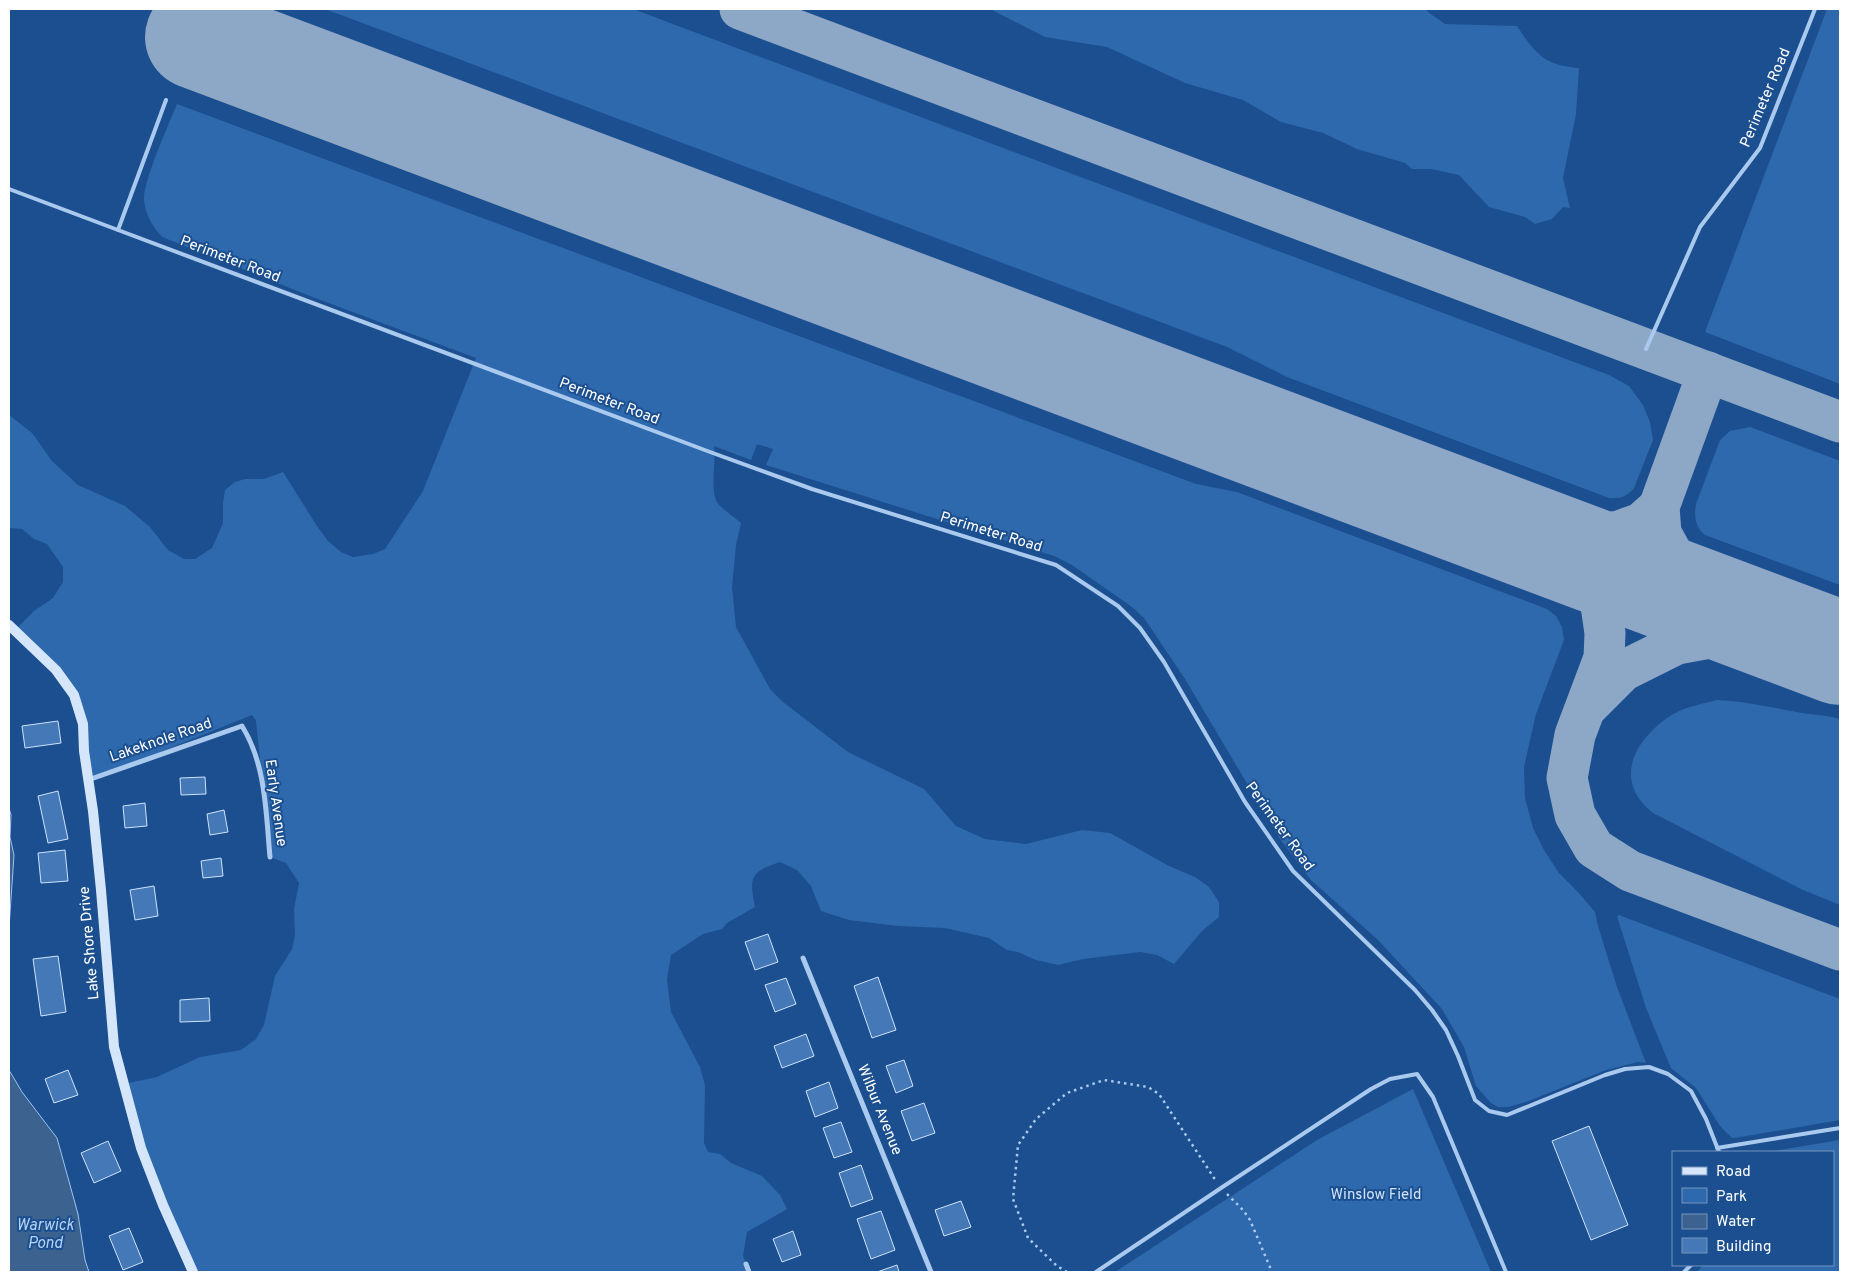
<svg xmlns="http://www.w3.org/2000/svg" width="1849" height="1281" font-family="Overpass,sans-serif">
  <rect width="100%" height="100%" fill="#1b4f8f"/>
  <g fill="#2e69ad">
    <path d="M325 9H633L1609 375 1629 386 1643 405 1650 422 1653 440 1634 488C1627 497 1619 499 1609 498L1287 377 1227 347Z"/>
    <path d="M990 9H1426L1428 12 1445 24 1517 26C1535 53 1544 66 1579 68L1576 114 1563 178 1570 208 1563 207 1552 219 1535 224 1525 217 1489 207 1459 175 1431 169H1412L1405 163 1357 149 1323 133 1281 122 1243 100 1185 83 1107 47 1045 37Z"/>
    <polygon points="1827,9 1840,9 1840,384 1705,332"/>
    <path d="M177 104 1196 484 1237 492 1547 609 1556 616 1562 627 1564 640 1536 714 1524 767 1525 798 1533 828 1544 850 1559 873 1578 892 1595 912 1598 926 1617 987 1646 1063 1638 1062 1606 1070 1526 1102 1508 1107H1498L1491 1103 1476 1086 1464 1047 1442 1009 1377 939 1311 880 1280 839 1185 679 1144 618 1132 607 1072 565 1054 556 766 465 773 449 757 444 751 460 714 446C716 461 710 490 717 502 720 508 736 518 741 523L736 545 732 587 736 627 770 689 783 702 848 752 924 789 956 826 985 839 1026 844 1082 830 1110 833 1169 866 1195 877 1209 887 1219 902V917L1202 931 1174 964 1157 955 1140 952 1083 959 1058 965 1036 960 1018 952 1007 950 989 938 945 928 898 926 849 920 821 911 811 886 797 870 780 862C750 872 749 877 755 907L727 923 722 929 703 934 671 955 667 979 671 1012 700 1067 705 1085 704 1143 708 1152 720 1154 731 1163 762 1176 780 1195 787 1209 747 1232 743 1256 749 1272H192L167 1217 124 1084 157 1077 200 1057 241 1050 256 1039 264 1025 275 976 292 949 295 935 294 909 299 883 286 863 270 857 256 721 252 715 91 780 75 698 16 629 34 611 53 598 63 582V567L47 544 34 539 22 529 9 528V415L32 433 52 461 78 485 125 506 150 527 168 550 184 559H195L212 548 223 523V503L225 490 235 482 245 479H264L283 472 317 526 328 541 341 552 353 557 373 554 385 549 423 491 476 358 315 298 162 237C152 226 145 214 144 199 143 182 169 123 177 104Z"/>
    <path d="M1750 427 1840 461V585L1705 535C1695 527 1694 516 1696 504L1720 440 1730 431Z"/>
    <path d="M1717 700C1746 701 1773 708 1802 713 1816 715 1826 715 1840 719V905L1803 890 1653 813C1612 781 1634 740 1670 716 1684 707 1701 704 1717 700Z"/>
    <polygon points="1619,915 1840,999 1840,1120 1735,1138 1732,1138 1720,1126 1696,1088 1671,1068 1646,1008 1617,916"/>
    <polygon points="1413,1089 1491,1272 1115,1272 1317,1140"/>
    <polygon points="1840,1140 1840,1272 1697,1272 1703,1265 1833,1265 1833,1152 1768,1152"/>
  </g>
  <g fill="#3c6290" stroke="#9cc4f0">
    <polygon points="9,808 11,815 10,837 14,855 9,928"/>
    <polygon points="9,1070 22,1092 57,1138 78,1214 85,1260 89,1272 9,1272"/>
  </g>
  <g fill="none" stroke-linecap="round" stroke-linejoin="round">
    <g stroke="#8da7c7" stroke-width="41">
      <polyline points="740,9 1840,422"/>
      <polyline points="233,50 249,9"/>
      <polyline points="1708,372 1659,507 1661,533 1678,564 1702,593 1731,612"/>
      <polyline points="1541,541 1580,568 1600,598 1605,633 1604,658 1575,735 1567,778 1575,815 1594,848 1630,871 1840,950"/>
      <polyline points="1541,541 1619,531 1641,523 1659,507"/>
      <polyline points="1589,705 1623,671 1677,644 1715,637 1753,637 1836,652"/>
    </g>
    <polyline stroke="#8da7c7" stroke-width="104" points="197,37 1840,653"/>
  </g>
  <g fill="#4478b7" stroke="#cfe3fa">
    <polygon points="58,721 61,743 25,748 22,726"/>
    <polygon points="205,777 206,794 181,795 180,778"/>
    <polygon points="58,791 68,839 48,843 38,796"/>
    <polygon points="145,803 147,826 125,828 123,806"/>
    <polygon points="224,810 228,832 210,835 207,814"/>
    <polygon points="65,850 68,881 41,883 38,853"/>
    <polygon points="221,858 223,876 203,878 201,861"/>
    <polygon points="154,886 158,916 135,920 130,890"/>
    <polygon points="768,934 778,962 755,970 745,942"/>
    <polygon points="58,956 66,1012 41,1016 33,959"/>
    <polygon points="878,977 896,1030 872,1038 854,986"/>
    <polygon points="786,978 796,1004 775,1012 765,985"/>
    <polygon points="209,998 210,1021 180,1022 180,1000"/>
    <polygon points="806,1034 814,1056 782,1068 774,1046"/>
    <polygon points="904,1060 913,1086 896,1093 886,1066"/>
    <polygon points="68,1070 78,1095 54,1103 45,1079"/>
    <polygon points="829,1082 838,1108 815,1117 806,1091"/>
    <polygon points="924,1103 935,1133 912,1141 901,1111"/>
    <polygon points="841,1122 852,1152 834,1158 823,1128"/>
    <polygon points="1589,1126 1628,1225 1591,1240 1552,1141"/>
    <polygon points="108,1141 121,1171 94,1183 81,1153"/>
    <polygon points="861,1165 873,1199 851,1207 839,1173"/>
    <polygon points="961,1201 971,1227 944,1236 935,1210"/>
    <polygon points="881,1211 895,1250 871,1259 857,1219"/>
    <polygon points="129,1228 143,1262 123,1270 109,1236"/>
    <polygon points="793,1231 801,1255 782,1262 773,1239"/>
    <polygon points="897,1265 899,1272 877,1272"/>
  </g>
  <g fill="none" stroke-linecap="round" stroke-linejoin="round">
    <g stroke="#a9c9ee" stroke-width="2.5" stroke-dasharray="2.5 4" stroke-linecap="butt">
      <polyline points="1227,1194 1243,1210 1250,1220 1272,1272"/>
      <polyline points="1067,1272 1057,1266 1028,1238 1013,1199 1018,1145 1036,1119 1067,1093 1104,1080 1148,1087 1159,1094 1216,1181"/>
    </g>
    <g stroke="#a9c9ee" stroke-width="4">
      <polyline points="166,100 118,230 710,452 812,489 1056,565 1118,606 1140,628 1164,662 1245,802 1293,871 1415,990 1432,1010 1446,1030 1458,1056 1475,1100 1489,1111 1507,1115 1605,1075 1625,1069 1649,1067 1668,1074 1691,1091 1706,1119 1719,1152"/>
      <polyline points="9,189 118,230"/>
      <polyline points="1646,349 1700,227 1760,148 1815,9"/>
      <polyline points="1717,1148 1840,1128"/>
      <polyline points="1096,1272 1221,1188 1371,1089 1390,1079 1417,1074 1433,1097 1506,1272"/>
      <polyline points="1684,1272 1691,1265"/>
    </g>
    <g stroke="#a9c9ee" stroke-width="5">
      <path d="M88 780 242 726C266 764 266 814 270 857"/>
      <polyline points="803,958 931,1272"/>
      <polyline points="746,1264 749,1272"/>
    </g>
    <polyline stroke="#d6e6fa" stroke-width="10" points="9,625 56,670 74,695 83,724 84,751 93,811 101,890 114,1047 141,1148 163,1205 193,1272"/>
  </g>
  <g text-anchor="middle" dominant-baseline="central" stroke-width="4" stroke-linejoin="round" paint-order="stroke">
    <g font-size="15" fill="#fff" stroke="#1b4f8f">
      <text transform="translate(1766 98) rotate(-67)">Perimeter Road</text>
      <text transform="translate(230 260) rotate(21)">Perimeter Road</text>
      <text transform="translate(609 402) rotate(21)">Perimeter Road</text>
      <text transform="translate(991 533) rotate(17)">Perimeter Road</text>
      <text transform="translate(161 741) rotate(-19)">Lakeknole Road</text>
      <text transform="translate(275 803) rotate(82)">Early Avenue</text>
      <text transform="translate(1279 827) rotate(54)">Perimeter Road</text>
      <text transform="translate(90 943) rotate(-95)">Lake Shore Drive</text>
      <text transform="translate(879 1110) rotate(68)">Wilbur Avenue</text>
    </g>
    <g font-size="15" fill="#cfe3fa" stroke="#1b4f8f">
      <text x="1376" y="1195">Winslow Field</text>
    </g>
    <g font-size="16" font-style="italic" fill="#b5d3f5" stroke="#1b4f8f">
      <text x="45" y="1226">Warwick<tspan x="45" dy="18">Pond</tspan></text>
    </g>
  </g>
  <rect width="1849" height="1281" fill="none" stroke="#ffffff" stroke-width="20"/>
  <rect x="1672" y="1151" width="162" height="115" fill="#1b4f8f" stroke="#7695bc"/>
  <rect x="1682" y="1167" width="25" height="8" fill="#d6e6fa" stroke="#7695bc"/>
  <text x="1716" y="1176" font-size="15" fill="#ffffff">Road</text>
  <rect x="1682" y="1188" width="25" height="15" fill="#2e69ad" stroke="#7695bc"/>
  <text x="1716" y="1201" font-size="15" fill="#ffffff">Park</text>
  <rect x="1682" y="1214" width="25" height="15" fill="#3c6290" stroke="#7695bc"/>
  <text x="1716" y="1226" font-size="15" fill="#ffffff">Water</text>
  <rect x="1682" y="1238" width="25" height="15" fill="#4478b7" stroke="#7695bc"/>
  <text x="1716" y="1251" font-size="15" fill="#ffffff">Building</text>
</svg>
